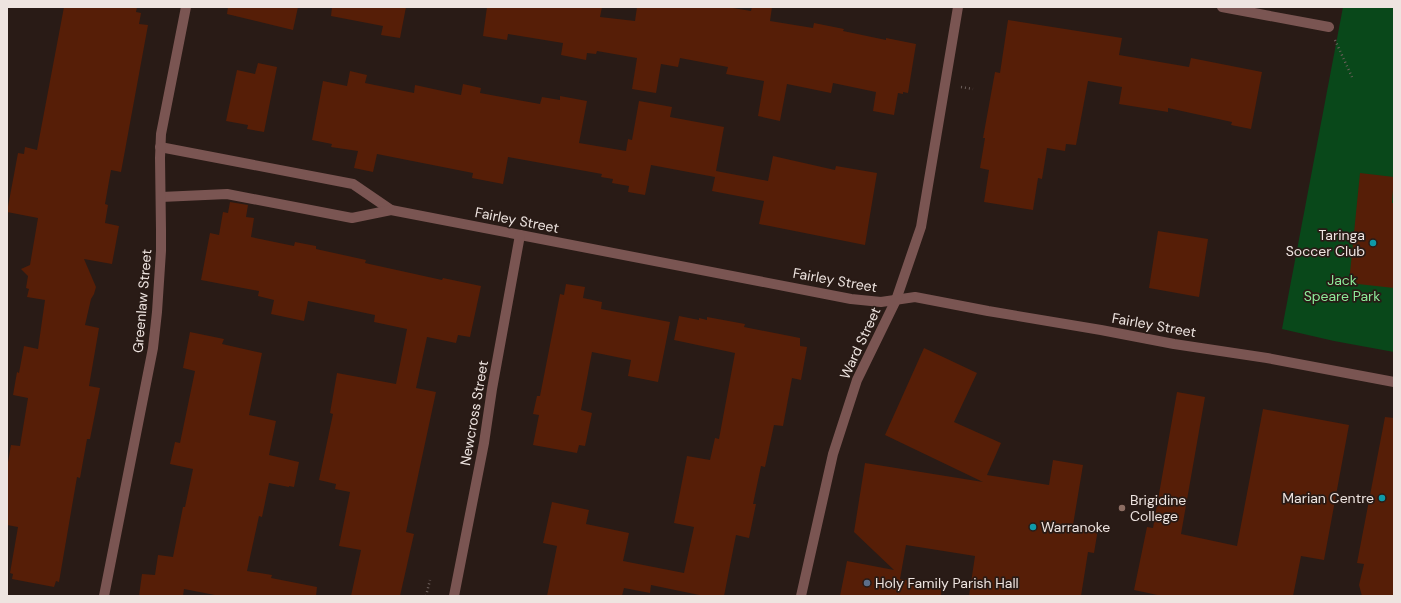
<svg xmlns="http://www.w3.org/2000/svg" width="1401" height="603" font-family="'DM Sans',sans-serif">
  <rect width="100%" height="100%" fill="#291b16"/>
  <polygon fill="#09481a" points="1343,7 1394,7 1394,352 1334,341 1282,329"/>
  <g fill="#561e07">
    <polygon points="64,7 137,7 136,12 141,13 139,24 148,25 121,172 111,170 105,204 108,205 105,223 119,226 112,264 84,259 96,287 94,294 91,299 85,325 99,328 89,386 100,388 90,439 87,439 80,478 77,477 59,582 56,581 54,587 12,579 13,574 10,573 18,527 7,525 7,468 11,445 20,446 28,398 13,395 17,372 19,373 24,346 38,349 45,300 27,297 29,289 26,288 28,276 21,269 30,265 38,218 7,212 18,153 24,154 25,147 37,150"/>
    <polygon points="228,7 298,7 293,30 227,14"/>
    <polygon points="332,7 406,7 400,38 381,35 383,26 331,16"/>
    <polygon points="487,7 602,7 600,17 635,21 637,7 727,7 751,11 752,7 772,7 770,21 813,28 814,23 844,29 843,31 886,40 886,38 916,44 908,93 903,92 903,94 898,93 894,115 873,111 876,92 833,83 831,93 787,84 780,121 758,116 764,81 726,74 728,67 680,58 678,67 661,64 656,93 632,89 637,58 597,51 596,54 587,53 586,60 561,55 563,43 508,34 507,40 483,36"/>
    <polygon points="1008,20 1122,38 1119,55 1189,67 1191,58 1262,72 1251,129 1231,125 1232,122 1168,108 1168,112 1119,104 1122,87 1088,81 1076,145 1066,144 1065,151 1047,148 1042,179 1038,178 1033,210 984,202 989,170 980,168 985,138 983,138 995,72 1000,73"/>
    <polygon points="258,63 277,67 264,132 247,129 248,125 226,121 237,70 255,74"/>
    <polygon points="350,71 367,75 365,83 414,93 415,85 461,95 463,84 481,88 480,93 540,104 542,97 560,100 560,96 587,101 579,143 626,151 628,139 632,140 639,101 672,107 670,117 724,127 716,171 768,181 773,156 835,170 836,166 877,173 865,245 759,224 764,201 712,191 715,177 651,165 645,195 628,192 629,186 612,183 613,179 601,177 602,174 508,157 503,184 472,178 473,173 377,154 373,172 354,168 358,151 331,147 332,144 312,140 323,81 347,86"/>
    <polygon points="1360,173 1394,177 1392,203 1394,203 1394,288 1349,283"/>
    <polygon points="230,202 248,205 246,217 254,218 251,237 294,246 295,242 316,246 316,249 366,260 365,263 442,280 443,278 481,286 470,337 458,335 456,343 427,337 416,388 436,392 406,532 414,534 400,596 351,596 361,550 339,546 350,492 335,489 336,484 319,480 333,414 330,413 337,373 396,384 407,329 374,322 375,315 308,301 304,321 271,314 274,300 258,296 259,291 201,280 210,233 219,235 223,212 228,213"/>
    <polygon points="1158,231 1208,239 1199,297 1149,288"/>
    <polygon points="566,284 585,287 583,298 602,302 601,309 670,322 658,382 628,376 631,360 592,352 581,410 592,413 585,446 579,445 577,453 533,445 539,415 533,414 537,396 540,396 560,294 564,295"/>
    <polygon points="679,316 699,320 699,318 707,320 707,317 745,324 744,327 800,338 800,346 807,347 801,380 792,378 783,426 774,425 765,467 761,466 753,504 756,504 749,538 736,535 724,596 704,596 651,585 650,593 624,588 622,596 547,596 557,546 543,543 552,502 589,510 586,524 629,533 623,561 684,573 694,527 674,523 687,456 710,460 715,438 719,439 735,353 674,340"/>
    <polygon points="190,332 224,339 222,344 262,353 249,415 276,421 269,455 299,462 294,487 289,486 289,487 269,483 262,517 259,516 247,571 272,575 271,578 317,587 316,596 220,596 184,589 183,596 139,596 142,574 155,575 158,555 173,557 183,507 185,507 193,469 170,464 175,442 180,443 195,371 183,368"/>
    <polygon points="924,348 977,373 954,422 1001,443 987,475 1049,485 1053,460 1083,465 1073,525 1098,529 1094,553 1088,552 1081,596 969,596 975,556 906,545 900,579 942,586 941,596 840,596 847,561 894,570 854,532 865,463 983,482 885,435"/>
    <polygon points="1177,392 1205,397 1181,534 1237,546 1263,409 1349,425 1324,560 1301,556 1293,596 1162,596 1134,590 1147,527 1153,528"/>
    <polygon points="1385,417 1394,418 1394,596 1362,596 1359,585 1364,564 1357,563"/>
  </g>
  <g fill="none" stroke-linecap="round" stroke-linejoin="round">
    <g stroke="#6d605c" stroke-width="2.5" stroke-dasharray="1 3" stroke-linecap="butt">
      <polyline points="1335,40 1352,77"/>
      <polyline points="961,87 973,89"/>
      <polyline points="426,596 430,580"/>
    </g>
    <g stroke="#7a5552" stroke-width="10">
      <polyline points="1222,7 1329,27"/>
      <polyline points="160,147 353,184 391,210"/>
      <polyline points="161,197 227,194 352,218 391,210 851,299 881,302 915,297 988,311 1101,330 1174,344 1267,358 1394,382"/>
      <polyline points="104,596 153,348 157,312 161,251 161,230 160,158 161,134 186,7"/>
      <polyline points="454,596 484,443 492,389 520,235"/>
      <polyline points="801,596 833,454 857,380 896,300 921,227 958,7"/>
    </g>
  </g>
  <g fill="#0f9aa8" stroke="#291b16" stroke-width="1.5">
    <circle cx="1373" cy="243" r="4"/>
    <circle cx="1382" cy="498" r="4"/>
    <circle cx="1033" cy="527" r="4"/>
  </g>
  <circle fill="#8d6e63" stroke="#291b16" stroke-width="1.5" cx="1122" cy="508" r="4"/>
  <circle fill="#5c6f8a" stroke="#291b16" stroke-width="1.5" cx="867" cy="583" r="4"/>
  <g text-anchor="middle" dominant-baseline="central" stroke-width="3.5" stroke-linejoin="round" paint-order="stroke">
    <g font-size="14" fill="#eee4e0" stroke="#291b16">
      <text transform="translate(517 220) rotate(11)">Fairley Street</text>
      <text transform="translate(835 280) rotate(10)">Fairley Street</text>
      <text transform="translate(142 301) rotate(-85)">Greenlaw Street</text>
      <text transform="translate(1154 325) rotate(10)">Fairley Street</text>
      <text transform="translate(860 343) rotate(-65)">Ward Street</text>
      <text transform="translate(474 413) rotate(-80)">Newcross Street</text>
    </g>
    <g font-size="14" fill="#eee4e0" stroke="#291b16" text-anchor="start">
      <text x="1365" y="235" text-anchor="end">Taringa<tspan x="1365" dy="16">Soccer Club</tspan></text>
      <text x="1374" y="498" text-anchor="end">Marian Centre</text>
      <text x="1130" y="500">Brigidine<tspan x="1130" dy="16">College</tspan></text>
      <text x="1041" y="527">Warranoke</text>
      <text x="875" y="583">Holy Family Parish Hall</text>
    </g>
    <g font-size="14" fill="#8deb9a" stroke="#291b16">
      <text x="1342" y="280">Jack<tspan x="1342" dy="16">Speare Park</tspan></text>
    </g>
  </g>
  <rect width="1401" height="603" fill="none" stroke="#eee4e0" stroke-width="16"/>
</svg>
